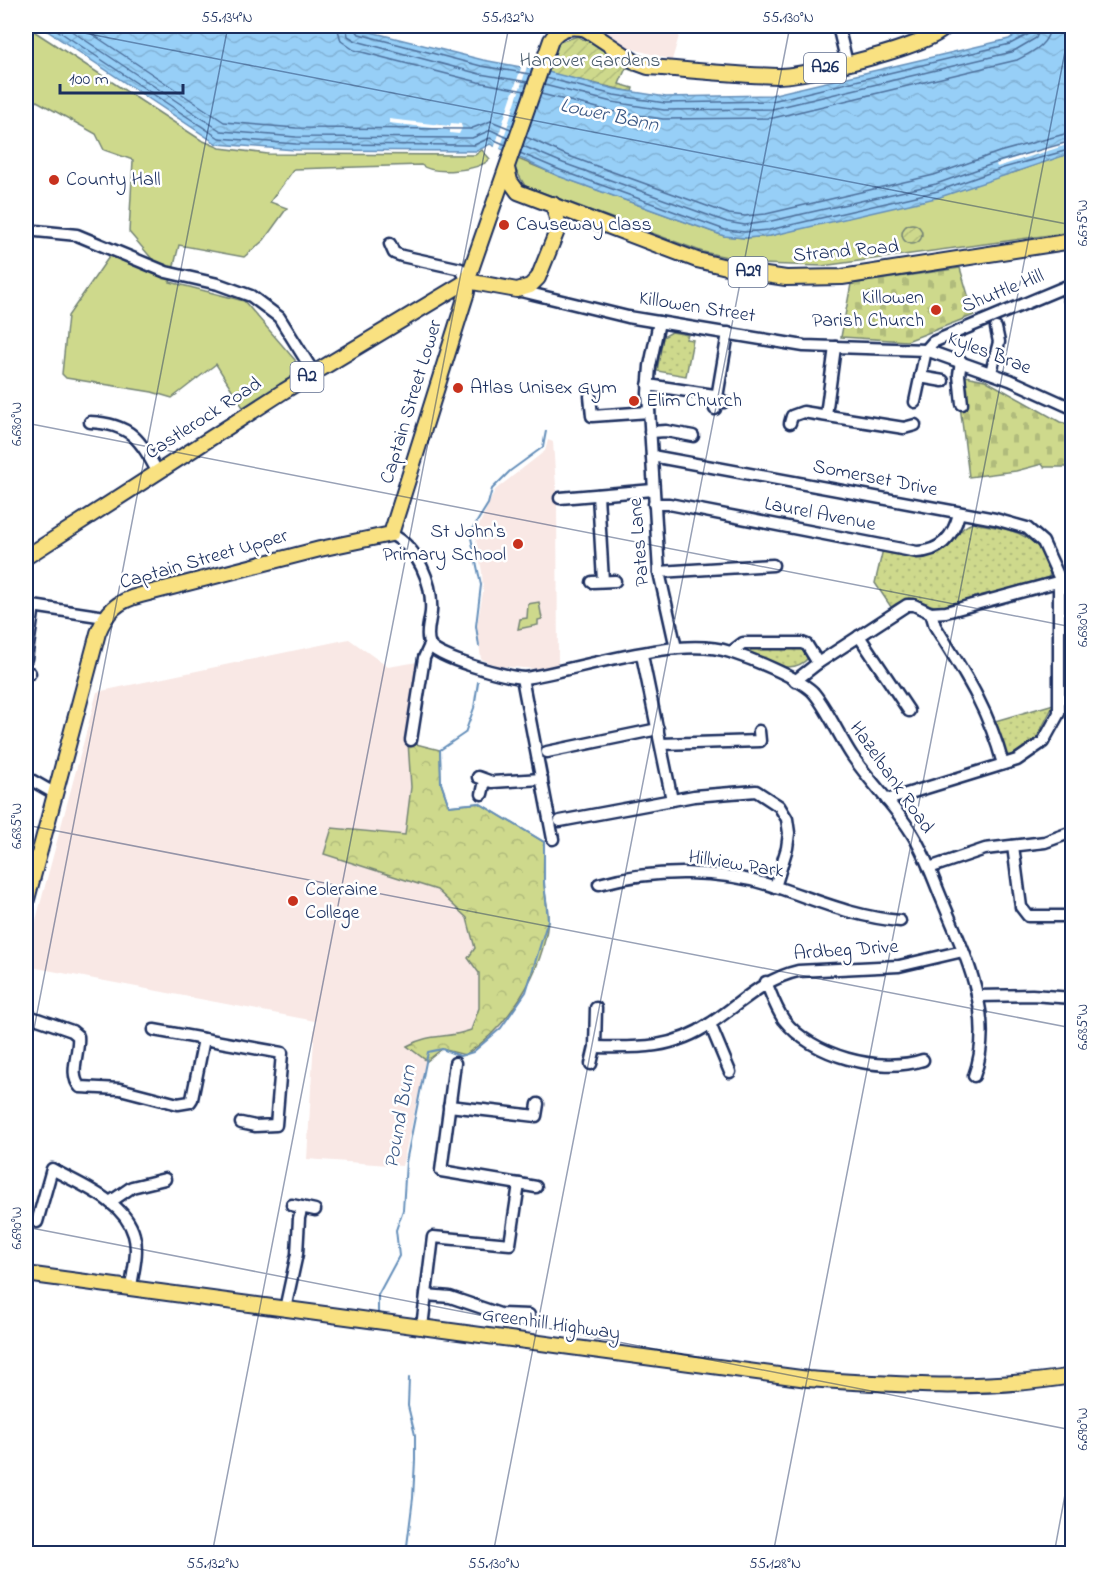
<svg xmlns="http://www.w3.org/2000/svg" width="1098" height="1579" font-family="'Indie Flower',sans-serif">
  <defs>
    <pattern id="grass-dots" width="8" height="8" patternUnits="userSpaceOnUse" patternTransform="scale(1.5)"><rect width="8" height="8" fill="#ced98c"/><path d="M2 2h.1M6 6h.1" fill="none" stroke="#b0bb7b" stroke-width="1.8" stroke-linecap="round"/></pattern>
    <pattern id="forest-crowns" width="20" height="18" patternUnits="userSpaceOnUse" patternTransform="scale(1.5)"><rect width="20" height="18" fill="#ced98c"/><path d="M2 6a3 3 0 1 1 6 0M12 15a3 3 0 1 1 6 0" fill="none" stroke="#b0bb7b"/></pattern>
    <pattern id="cemetery-stones" width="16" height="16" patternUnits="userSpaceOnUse" patternTransform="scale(1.5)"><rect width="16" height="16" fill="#ced98c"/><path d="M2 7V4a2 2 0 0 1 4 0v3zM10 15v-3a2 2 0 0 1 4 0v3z" fill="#b0bb7b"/></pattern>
    <pattern id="garden-furrows" width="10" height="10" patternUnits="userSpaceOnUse" patternTransform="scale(1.5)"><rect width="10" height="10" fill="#ced98c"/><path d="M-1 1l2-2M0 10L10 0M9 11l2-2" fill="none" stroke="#b0bb7b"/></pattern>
    <pattern id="water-waves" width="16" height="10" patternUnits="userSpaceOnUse" patternTransform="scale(1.5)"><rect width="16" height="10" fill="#97cff7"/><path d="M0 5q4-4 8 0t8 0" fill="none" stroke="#82b2d6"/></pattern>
  </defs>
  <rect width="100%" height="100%" fill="#fff"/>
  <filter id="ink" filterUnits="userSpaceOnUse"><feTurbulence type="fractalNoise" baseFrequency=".0167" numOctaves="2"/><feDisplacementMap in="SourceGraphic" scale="12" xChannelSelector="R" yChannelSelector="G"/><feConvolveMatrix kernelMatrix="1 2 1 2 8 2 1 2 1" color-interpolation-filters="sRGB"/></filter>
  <g filter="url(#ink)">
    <g fill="#f9e8e5">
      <polygon points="593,26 682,26 672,60 619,45"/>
      <polygon points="548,440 553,442 557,501 558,665 537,669 498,666 481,659 477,626 483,592 482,572 475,534 495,490 545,451"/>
      <polygon points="349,639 388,667 418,662 408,741 440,750 441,783 449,806 479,803 544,842 544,882 548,920 526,992 501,1028 465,1055 442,1049 428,1054 402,1166 307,1159 315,1021 26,966 26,957 97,692"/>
    </g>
    <g fill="url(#grass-dots)" stroke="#748475" stroke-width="1.5">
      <polygon points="672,332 688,335 686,339 693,340 686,376 657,371 663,337"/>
      <path d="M973 523C1001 528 1032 530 1046 559 1049 566 1051 570 1049 577L946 607C921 609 918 588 891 607L875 583 883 549C909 554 935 565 953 541 960 533 962 526 973 523Z"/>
      <path d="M745 646 805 647 809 657C791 679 762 659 742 649Z"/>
      <polygon points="1054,704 1032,747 1011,757 1004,753 995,721"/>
    </g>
    <path fill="url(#forest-crowns)" stroke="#748475" stroke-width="1.5" d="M408 742 440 750 441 783 449 806 479 803 544 842C544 856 543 870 544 884 545 896 549 909 548 921 543 972 508 1028 465 1055L442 1049 427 1061 407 1046C430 1033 447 1039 471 1030L479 1008V973L468 958 475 948 467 918 437 890 324 854 332 828 405 835 411 787Z"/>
    <g fill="url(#cemetery-stones)" stroke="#748475" stroke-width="1.5">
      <polygon points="960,268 974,315 907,341 841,337 851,284"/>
      <polygon points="956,374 985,380 1060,422 1072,425 1072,467 1044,467 1042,464 1016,471 969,477"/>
    </g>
    <g fill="#ced98c" stroke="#748475" stroke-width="1.5">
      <path d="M26 26 201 140 220 148 268 154 475 155 482 150 490 159C478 171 434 175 421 165L294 169 270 202 287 208 264 240 244 257 179 245 170 282 244 301 295 360 297 373 244 409 216 364 172 398 152 392 66 378 62 374 68 316 111 254 147 269 153 260 129 232 133 160 104 150 96 134 26 95Z"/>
      <polygon points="1072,152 1072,232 822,266 761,264 703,252 525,186 514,167 518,159 559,176 724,236 745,238 770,236 1016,172"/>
      <polygon points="539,602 542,619 538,620 538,625 518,629 520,619 527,618 528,604"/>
    </g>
    <g fill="url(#garden-furrows)" stroke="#748475" stroke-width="1.5">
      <polygon points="587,35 634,66 633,71 626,68 619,84 633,88 632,92 548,73 559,42 578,36 584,40"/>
      <circle cx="912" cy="234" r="10"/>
    </g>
    <polygon fill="url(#water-waves)" stroke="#658fba" stroke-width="1.5" points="40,26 347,26 483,60 526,68 533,63 532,68 615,89 666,97 771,95 1009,39 1032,26 1072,26 1072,153 940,197 770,236 745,238 724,236 558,176 490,144 477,151 295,150 217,144"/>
    <g fill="#fff" fill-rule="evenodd">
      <path d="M533 60 535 66 549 70 517 161 494 149 522 65ZM534 63 525 96 504 151 500 149 527 67Z"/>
      <polygon points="389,119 450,126 451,123 461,124 462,128 459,134 450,133 450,130 389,123"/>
      <polygon points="1068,141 1070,144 997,167 996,164"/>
    </g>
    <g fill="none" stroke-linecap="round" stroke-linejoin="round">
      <g stroke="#4d6f9b" stroke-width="1.5">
        <polyline points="51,26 219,138 296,144 474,145 490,138 506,145"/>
        <polyline points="64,26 221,131 296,137 472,138 491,130 508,138"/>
        <polyline points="80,26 224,122 296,128 470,129 491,121 511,129"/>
        <polyline points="337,26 341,41 354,50 478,82 525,91"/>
        <polyline points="346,26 348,36 356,41 480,74 528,82"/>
        <polyline points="353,26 359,34 481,66 530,74"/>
        <polyline points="546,78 614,95 665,103 772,101 1010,44 1031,33 1033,26"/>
        <polyline points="544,85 612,102 664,110 772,109 1012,52 1036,38 1041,26"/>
        <path d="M541 94 610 111 663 119 773 118 1017 60C1032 52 1049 45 1050 26"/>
        <polyline points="526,137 566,155 729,214 745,216 766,214 934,175 999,152 1072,132"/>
        <polyline points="523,146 563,163 727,222 745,225 767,222 936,184 1001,161 1072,141"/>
        <polyline points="520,153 560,170 725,230 745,232 769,230 938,191 1003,168 1072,149"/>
      </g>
      <g stroke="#658fba" stroke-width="2">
        <polyline points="479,646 476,626 481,585 470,533 488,504 492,489 510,471 543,447 546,431"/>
        <polyline points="378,1312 378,1295 399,1256 396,1230 403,1210 406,1162 428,1052 442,1049 460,1056 473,1052 501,1028 526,992 548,920 544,882 544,842 479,803 449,806 441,783 440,750 465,733 474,708 478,682"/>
        <polyline points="406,1554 413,1498 415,1460 415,1435 408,1406 409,1378"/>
      </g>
      <defs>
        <g id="minor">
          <polyline points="838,26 847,63"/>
          <polyline points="26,230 77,235 166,272 218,284 251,296 279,317 314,373"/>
          <polyline points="390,244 394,253 402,256 461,269 467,281"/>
          <polyline points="1065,287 1072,306"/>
          <polyline points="517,290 628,317 804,346 926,350 1010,380 1072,408"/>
          <polyline points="659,322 650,366 648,393 659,572 676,648"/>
          <polyline points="961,361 959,375 962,404"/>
          <polyline points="991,372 999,342 996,328"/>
          <polyline points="920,377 943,381"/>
          <polyline points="648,385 714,395 724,402"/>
          <polyline points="590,396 592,416 649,412"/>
          <polyline points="915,402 926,350 933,342 1072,284"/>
          <polyline points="715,409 728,333"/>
          <polyline points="826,415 835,347"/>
          <path d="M90 422C131 424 140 439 158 473"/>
          <polyline points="790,423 792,416 803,412 904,428 915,425"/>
          <polyline points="650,432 666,431 693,436"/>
          <polyline points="652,456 995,519 1027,528 1043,542 1059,577 1059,713 1043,742 1017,760 887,800"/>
          <polyline points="598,495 603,581"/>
          <polyline points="560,498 653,490"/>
          <path d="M654 504H669L917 552C941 551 953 537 959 514"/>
          <path d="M391 534C418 548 433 583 431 612 430 622 425 635 430 645 436 658 509 678 525 678 580 669 679 635 730 652 752 659 795 676 812 691 825 704 841 740 853 757 871 783 894 805 911 832 925 853 933 879 943 902 966 957 996 1017 974 1076"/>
          <polyline points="659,572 773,565"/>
          <polyline points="592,582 615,581"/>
          <polyline points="26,605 105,617"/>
          <polyline points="931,613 946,612 1072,578"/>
          <polyline points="859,636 909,711"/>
          <polyline points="731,652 743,643 802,643 807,645 818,663"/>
          <polyline points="642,655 672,800"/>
          <polyline points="26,659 34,606"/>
          <polyline points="26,673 30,673"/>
          <polyline points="522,678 553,839"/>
          <path d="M795 681 818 663 907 605H914L931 613 935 626C965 674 988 708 1003 764"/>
          <polyline points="411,740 424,658 430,645"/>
          <polyline points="661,744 760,741 759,731"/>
          <polyline points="547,752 658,729"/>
          <polyline points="26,777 54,793"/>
          <polyline points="478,777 492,782 542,779"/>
          <polyline points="482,794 485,781"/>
          <polyline points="560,821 694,796 756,791 779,806 787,819 789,833 787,848 775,887"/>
          <polyline points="1013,846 1021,907 1028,916 1072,916"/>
          <polyline points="929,868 985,849 1045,842 1072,832"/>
          <path d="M599 884C653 869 722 869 776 887 819 901 854 917 900 921"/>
          <path d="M766 982C771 994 776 1009 784 1020 812 1056 879 1074 923 1060"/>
          <polyline points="977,996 1032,995 1072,998"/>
          <path d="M26 1015 72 1031 78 1036C80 1052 68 1074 80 1087L120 1089 178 1104 190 1102 192 1099 204 1039"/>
          <polyline points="710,1024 730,1072"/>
          <polyline points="154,1030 282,1053 276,1125 255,1126 241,1123"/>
          <path d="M595 1047C638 1048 674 1049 711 1023 740 1004 763 979 798 971L899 966 963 951"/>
          <polyline points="591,1064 595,1047 596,1008"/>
          <polyline points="449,1106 536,1116 538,1104"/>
          <polyline points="519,1184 536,1187"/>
          <polyline points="110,1202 132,1187 165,1179"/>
          <polyline points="292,1205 315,1210"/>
          <path d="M37 1222 52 1169C80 1185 125 1201 134 1235 139 1251 133 1271 131 1287"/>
          <polyline points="426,1295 450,1297 500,1314 529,1315"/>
          <polyline points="285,1309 297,1254 299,1218 302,1207"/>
          <polyline points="422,1327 433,1237 510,1244 519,1184 441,1171 455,1063"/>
        </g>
        <g id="major">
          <path d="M581 26 637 63 648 67C691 70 734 75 777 76 802 77 936 45 946 26"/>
          <polyline points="507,168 510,181 518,192 697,260 752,273 786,278 842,277 1072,241"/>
          <polyline points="467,281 517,290 530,286 538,278 559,226 553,204"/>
          <polyline points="26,557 284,391 467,281"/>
          <path d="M26 903 98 633C107 611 117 601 141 595L320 549 391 534 467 292V281L551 40C560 26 572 26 587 29"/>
          <path d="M26 1274 808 1379C896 1385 984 1391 1072 1376"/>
        </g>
      </defs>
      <use href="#minor" stroke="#1b2f5e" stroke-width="15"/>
      <use href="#major" stroke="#1b2f5e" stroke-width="18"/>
      <use href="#minor" stroke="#fff" stroke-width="10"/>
      <use href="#major" stroke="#f9e181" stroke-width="14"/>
    </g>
  </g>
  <path fill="none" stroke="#1b2f5e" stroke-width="1.5" stroke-opacity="0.45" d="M48 26 1072 225M26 423 1072 627M26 825 1072 1028M26 1070 228 26M26 1227 1072 1430M212 1554 509 26M493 1554 790 26M773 1554 1070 26M1054 1554 1072 1457"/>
  <g fill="#c8321e" stroke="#fff" stroke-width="2">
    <circle cx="54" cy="180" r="6"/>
    <circle cx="504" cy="225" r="6"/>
    <circle cx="936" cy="310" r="6"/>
    <circle cx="458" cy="388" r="6"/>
    <circle cx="634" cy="401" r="6"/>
    <circle cx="518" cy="544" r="6"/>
    <circle cx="293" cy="901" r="6"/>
  </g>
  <g text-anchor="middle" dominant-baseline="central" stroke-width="5" stroke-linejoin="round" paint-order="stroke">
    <g fill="#fff" stroke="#5f6d8e" stroke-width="1.5">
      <rect x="804" y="53" width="42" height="30" rx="4.5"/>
      <rect x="728.5" y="257" width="39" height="30" rx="4.5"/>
      <rect x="290.5" y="362" width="33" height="30" rx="4.5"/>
    </g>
    <g font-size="18" font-weight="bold" fill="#1b2f5e">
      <text x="825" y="68">A26</text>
      <text x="748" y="272">A29</text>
      <text x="307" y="377">A2</text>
    </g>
    <g font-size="20" fill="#485a6a" stroke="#fff">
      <text x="590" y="61">Hanover Gardens</text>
    </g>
    <g font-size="20" fill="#1b2f5e" stroke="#fff" text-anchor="start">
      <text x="66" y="180">County Hall</text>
      <text x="516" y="225">Causeway class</text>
      <text x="924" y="298" text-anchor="end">Killowen<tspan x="924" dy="23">Parish Church</tspan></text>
      <text x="470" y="388">Atlas Unisex Gym</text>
      <text x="646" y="401">Elim Church</text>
      <text x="506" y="532" text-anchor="end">St John's<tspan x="506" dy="23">Primary School</tspan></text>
      <text x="305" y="890">Coleraine<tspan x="305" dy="23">College</tspan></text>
    </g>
    <g font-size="20" fill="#1b2f5e" stroke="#fff">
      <text transform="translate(846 252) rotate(-5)">Strand Road</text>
      <text transform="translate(1003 292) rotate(-22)">Shuttle Hill</text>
      <text transform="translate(697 308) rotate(9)">Killowen Street</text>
      <text transform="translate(989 354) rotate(21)">Kyles Brae</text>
      <text transform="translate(412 402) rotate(-73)">Captain Street Lower</text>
      <text transform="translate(204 419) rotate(-33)">Castlerock Road</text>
      <text transform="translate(875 479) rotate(11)">Somerset Drive</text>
      <text transform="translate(820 515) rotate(11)">Laurel Avenue</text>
      <text transform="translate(640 542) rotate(-95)">Pates Lane</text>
      <text transform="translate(204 560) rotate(-16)">Captain Street Upper</text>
      <text transform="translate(891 778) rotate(55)">Hazelbank Road</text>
      <text transform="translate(736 865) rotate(9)">Hillview Park</text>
      <text transform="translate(846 951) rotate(-4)">Ardbeg Drive</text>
      <text transform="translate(551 1325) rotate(8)">Greenhill Highway</text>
    </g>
    <g font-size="21" font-style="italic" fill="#3a5784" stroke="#fff">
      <text transform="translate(609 116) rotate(12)">Lower Bann</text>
      <text transform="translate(401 1117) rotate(-80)">Pound Burn</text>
    </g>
  </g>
  <rect width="1098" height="1579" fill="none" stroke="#fff" stroke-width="66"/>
  <path d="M60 84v9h123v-9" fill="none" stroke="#1b2f5e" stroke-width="3"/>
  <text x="69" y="84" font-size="18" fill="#1b2f5e" stroke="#ffffff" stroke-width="4.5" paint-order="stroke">100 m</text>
  <rect x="33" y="33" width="1032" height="1513" fill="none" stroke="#1b2f5e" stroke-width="2"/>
  <g font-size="15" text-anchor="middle" fill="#1b2f5e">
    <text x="227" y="22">55.134°N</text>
    <text x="508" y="22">55.132°N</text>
    <text x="788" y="22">55.130°N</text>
    <text transform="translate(1082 223) rotate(-90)" y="5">6.675°W</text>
    <text transform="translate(16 424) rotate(-90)" y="5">6.680°W</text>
    <text transform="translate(1082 625) rotate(-90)" y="5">6.680°W</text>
    <text transform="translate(16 826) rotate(-90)" y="5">6.685°W</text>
    <text transform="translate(1082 1027) rotate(-90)" y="5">6.685°W</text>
    <text transform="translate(16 1228) rotate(-90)" y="5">6.690°W</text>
    <text transform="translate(1082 1429) rotate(-90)" y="5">6.690°W</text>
    <text x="213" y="1568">55.132°N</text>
    <text x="494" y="1568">55.130°N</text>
    <text x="775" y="1568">55.128°N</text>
  </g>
</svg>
